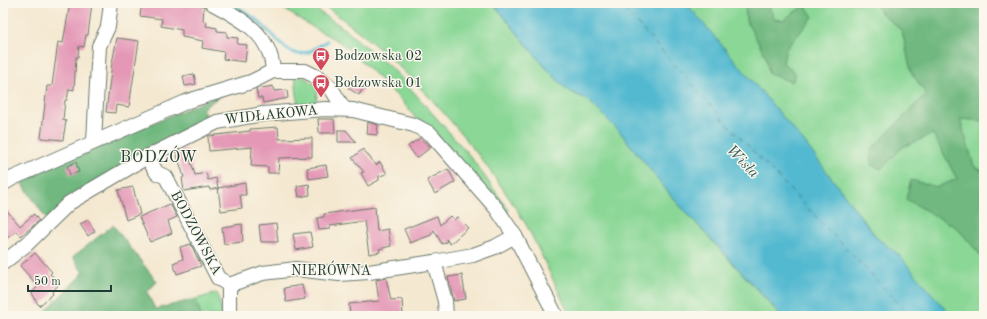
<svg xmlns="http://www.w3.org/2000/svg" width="987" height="319" font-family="'Old Standard TT',serif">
  <rect width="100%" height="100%" fill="#fbf7ec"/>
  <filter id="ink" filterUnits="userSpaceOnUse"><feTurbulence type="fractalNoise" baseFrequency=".025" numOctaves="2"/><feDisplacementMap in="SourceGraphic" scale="8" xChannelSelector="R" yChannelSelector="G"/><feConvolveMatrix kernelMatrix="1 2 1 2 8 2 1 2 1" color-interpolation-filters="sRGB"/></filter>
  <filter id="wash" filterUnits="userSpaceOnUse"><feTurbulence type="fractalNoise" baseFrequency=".012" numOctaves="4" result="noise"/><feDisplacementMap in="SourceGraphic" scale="16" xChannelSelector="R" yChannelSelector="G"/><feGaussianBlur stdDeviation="0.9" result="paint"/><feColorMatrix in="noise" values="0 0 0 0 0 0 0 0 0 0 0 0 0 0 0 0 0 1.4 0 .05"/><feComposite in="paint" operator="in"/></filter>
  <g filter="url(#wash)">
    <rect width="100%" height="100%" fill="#f4e8d0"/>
    <g fill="#8ad796" stroke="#548a65">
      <polygon points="274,3 306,3 342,27 396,72 470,156 508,209 508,214 417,120 402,101 350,50 338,41 319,31"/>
      <path d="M320 3H493L539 60 567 90 588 100 619 131 672 197 781 316H570C560 294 549 272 539 250 533 240 529 228 522 218 470 135 401 58 320 3Z"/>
      <polygon points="684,3 984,3 984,316 947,316 891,249 877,238 832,179"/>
      <polygon points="295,76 303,77 320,87 317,92 316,104 298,106"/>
      <polygon points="217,293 223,316 201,316 196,299"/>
    </g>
    <g fill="#6fb87f" stroke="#477a5a">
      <polygon points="745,3 768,3 774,19 783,20 805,5 813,17 786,49 783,63 796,74 792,82 769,74 766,57 746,20"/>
      <polygon points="875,3 984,3 984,121 960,119 974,166 984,172 984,259 957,228 906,199 911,180 937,187 957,179 933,134 903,147 881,169 871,165 871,150 926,94 911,72 902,31 880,12"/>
      <polygon points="226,92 202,109 209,120 47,220 20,180"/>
      <polygon points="113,225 157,282 147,292 155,309 196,299 201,316 41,316 83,273 73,257"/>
    </g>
    <polygon fill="#52b9d0" stroke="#387b82" points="493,3 686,3 805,143 877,238 898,254 951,316 782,316 672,197 619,131 588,100 567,90 539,60"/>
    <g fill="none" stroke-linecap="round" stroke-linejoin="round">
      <path stroke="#52b9d0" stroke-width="3.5" d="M230 3C242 10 254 16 263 26 288 49 293 67 327 41"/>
      <polyline stroke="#2c5c5b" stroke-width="1" stroke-dasharray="5 4" stroke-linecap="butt" points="619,3 728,125 911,316"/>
    </g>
    <g id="blocks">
      <g fill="#e498b6">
        <polygon points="70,3 92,3 88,35 86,35 84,47 79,46 78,57 76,57 74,90 69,89 67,100 65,100 63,120 66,121 63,140 41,138 47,86 52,86 58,42 63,43"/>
        <polygon points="142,3 183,3 204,6 203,21 207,22 206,26 217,28 217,31 227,32 227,37 238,38 237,44 247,45 245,62 223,59 224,52 202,48 203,41 182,37 182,30 161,26 162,19 140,16"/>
        <polygon points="117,38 139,41 129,107 116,105 115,113 106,112 112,63"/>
        <polygon points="194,74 196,84 185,86 183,76"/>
        <polygon points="353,79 365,85 359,95 348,88"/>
        <polygon points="273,86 274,91 287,90 288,98 263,103 262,98 258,98 256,89"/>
        <polygon points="318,119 334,119 335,133 319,133"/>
        <polygon points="368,122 378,125 377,135 367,134"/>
        <polygon points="278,127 279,139 312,138 312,157 279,158 278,173 268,173 268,167 251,166 252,147 209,151 208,136 250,131 250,129"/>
        <polygon points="338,130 346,130 356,142 338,142"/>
        <polygon points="420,138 431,147 417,158 408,146"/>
        <polygon points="187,149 195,175 206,173 208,180 216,178 218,188 210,190 209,187 184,191 182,178 184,177 176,152"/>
        <polygon points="363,149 376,165 380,162 387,174 379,176 379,180 368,186 361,173 364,172 352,158"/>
        <polygon points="76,162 79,172 70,175 67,166"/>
        <polygon points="326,165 328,176 309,179 307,168"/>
        <polygon points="448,169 455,182 435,194 427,180"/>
        <polygon points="245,183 246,195 240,195 242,208 221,211 218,188"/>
        <polygon points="309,184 310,195 299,197 297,186"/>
        <polygon points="133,187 140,214 126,220 118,190"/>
        <polygon points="170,204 177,217 168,221 172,233 150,242 139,217"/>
        <polygon points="3,206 20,226 34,214 39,221 21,236 17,231 3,241"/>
        <polygon points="375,207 377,231 388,229 391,246 379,249 380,252 369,254 364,221 330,226 330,229 319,230 317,218 324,217 324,214"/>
        <polygon points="437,216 440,225 450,216 454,220 457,217 468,228 450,244 446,239 447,242 442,244 434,230 431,235 410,243 404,229"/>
        <polygon points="88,220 95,231 88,236 80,224"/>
        <polygon points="276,223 278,242 261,242 259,225"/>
        <polygon points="242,224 243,242 224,244 222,227"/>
        <polygon points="310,232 313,247 296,250 293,234"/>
        <polygon points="191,244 201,266 177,274 173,263 183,259 180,247"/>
        <polygon points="35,253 52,272 50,274 60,283 52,292 53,294 39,306 32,293 38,286 20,266"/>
        <polygon points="462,275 466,299 454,301 448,277"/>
        <polygon points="386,278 391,300 402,299 403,314 350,316 349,304 379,301 376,280"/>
        <polygon points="302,285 305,299 286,302 284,288"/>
      </g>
    </g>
  </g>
  <g filter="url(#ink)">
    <use href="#blocks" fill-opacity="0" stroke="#6a796b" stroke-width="1"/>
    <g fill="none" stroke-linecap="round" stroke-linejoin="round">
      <defs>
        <g id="minor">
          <path d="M212 3C242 19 271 34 273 71"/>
          <polyline points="94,141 99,46 108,27 111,3"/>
          <polyline points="147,157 157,173 166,177 218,278 229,285"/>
          <polyline points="3,184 13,178 188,101 251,82 273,71 305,71 321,79 331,88 344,109"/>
          <polyline points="434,262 445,301 446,316"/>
          <polyline points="3,263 27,244 69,203 147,157 217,122 263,114 325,109 353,110 414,125 431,134 496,208 515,236 556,316"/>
          <polyline points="229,285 263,273 296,269 339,274 369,272 434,262 473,255 495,247 515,236"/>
          <polyline points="229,316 229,285"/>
        </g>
      </defs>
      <use href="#minor" stroke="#6a796b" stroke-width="16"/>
      <use href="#minor" stroke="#fff" stroke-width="14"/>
    </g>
  </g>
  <defs>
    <symbol id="bus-pin" viewBox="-11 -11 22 30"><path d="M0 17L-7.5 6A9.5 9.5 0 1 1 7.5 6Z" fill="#d1495b" stroke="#fbf7ec"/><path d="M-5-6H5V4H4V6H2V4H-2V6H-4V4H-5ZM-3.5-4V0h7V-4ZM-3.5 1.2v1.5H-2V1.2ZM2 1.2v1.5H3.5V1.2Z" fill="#fff"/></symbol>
  </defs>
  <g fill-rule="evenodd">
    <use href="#bus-pin" x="311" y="46" width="20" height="27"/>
    <use href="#bus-pin" x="311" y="73" width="20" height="27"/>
  </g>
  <g text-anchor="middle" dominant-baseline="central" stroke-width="3" stroke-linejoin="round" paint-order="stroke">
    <g font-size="14" fill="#1f3d34" stroke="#fbf7ec" text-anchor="start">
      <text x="334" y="56">Bodzowska 02</text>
      <text x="334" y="83">Bodzowska 01</text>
    </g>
    <g font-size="14" fill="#1f3d34" stroke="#fbf7ec">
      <text transform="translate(271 115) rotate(-6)">WIDŁAKOWA</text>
      <text transform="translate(196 233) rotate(62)">BODZOWSKA</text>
      <text x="331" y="271">NIERÓWNA</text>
    </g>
    <g font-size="15" font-style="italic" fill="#2c5c5b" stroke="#fbf7ec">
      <text transform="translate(742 162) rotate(46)">Wisła</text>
    </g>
    <g font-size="16" letter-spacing="1" fill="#1f3d34" stroke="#fbf7ec">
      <text x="159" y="158">BODZÓW</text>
    </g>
  </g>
  <rect width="987" height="319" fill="none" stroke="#fbf7ec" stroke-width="16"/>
  <path d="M28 285v6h83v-6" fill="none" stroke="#1f3d34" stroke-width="2"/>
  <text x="34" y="285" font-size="12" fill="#1f3d34" stroke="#fbf7ec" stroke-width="3" paint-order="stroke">50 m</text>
</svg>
